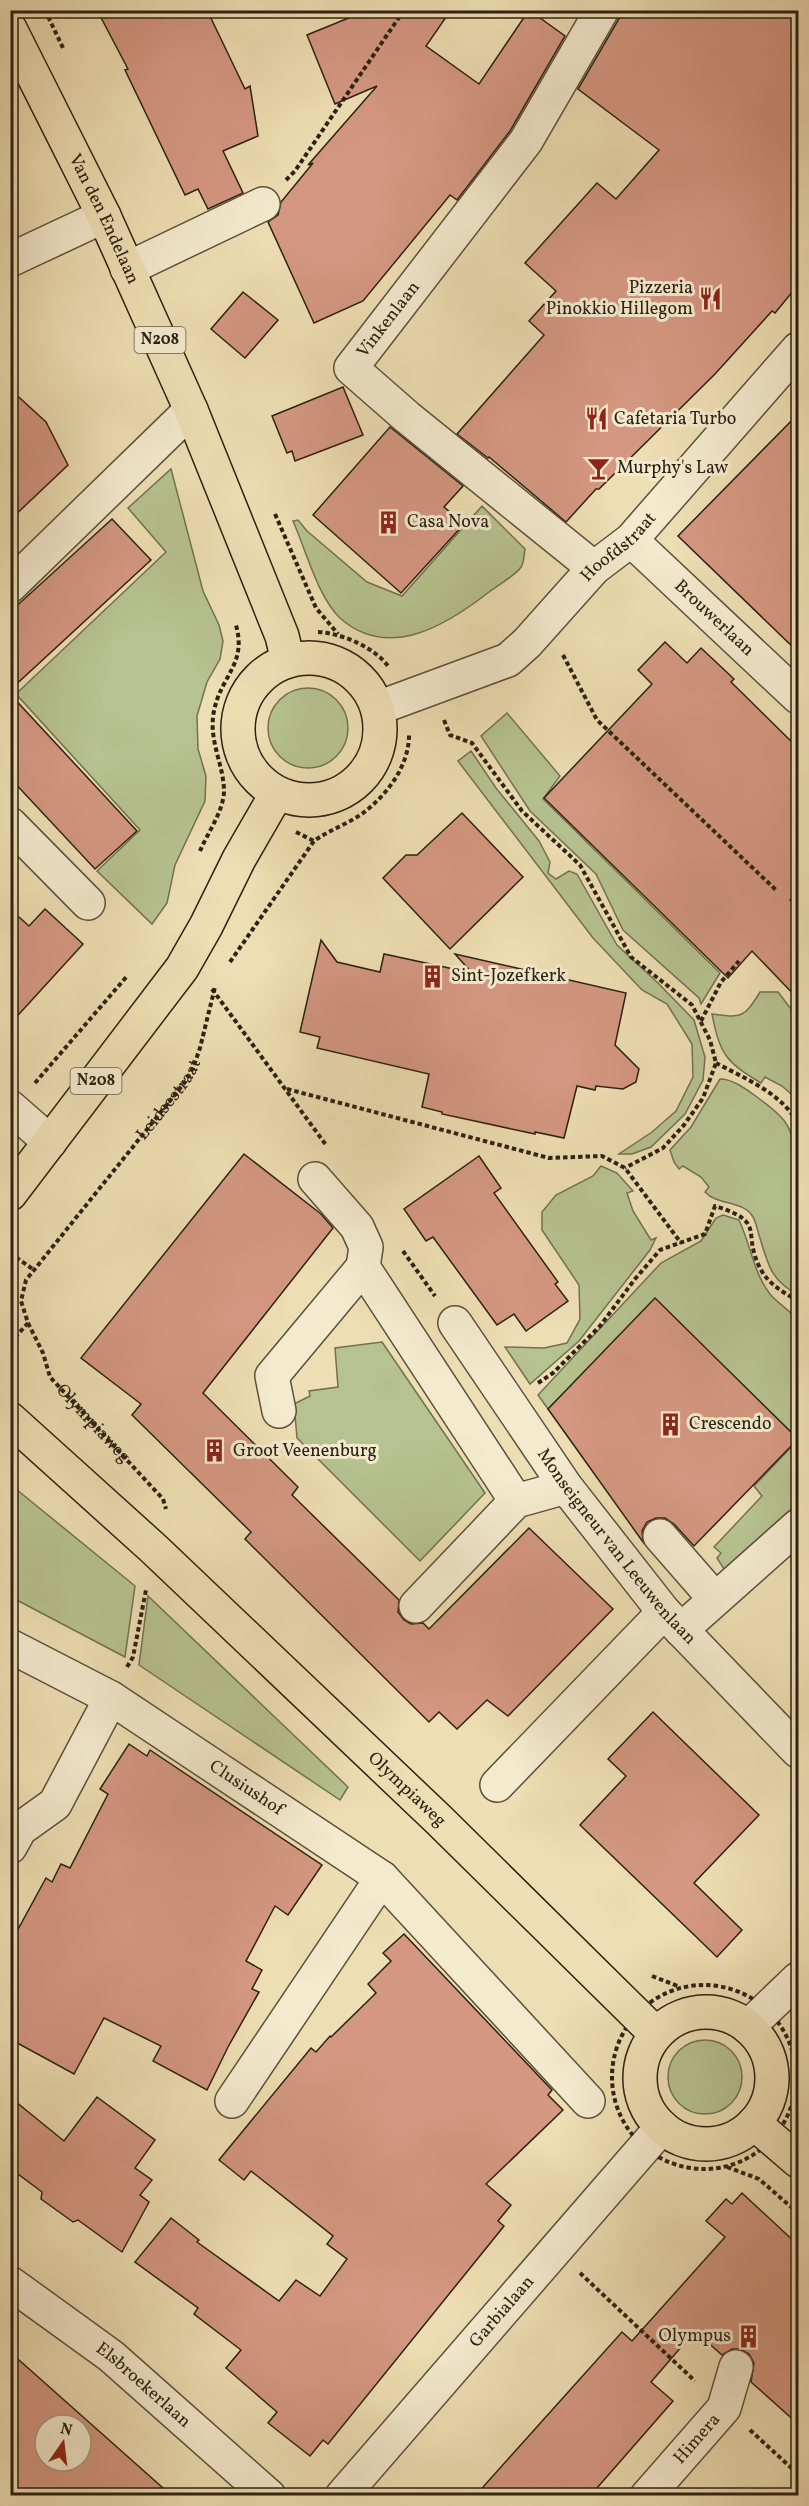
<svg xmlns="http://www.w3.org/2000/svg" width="809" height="2506" font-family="Vollkorn,serif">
  <rect width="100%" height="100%" fill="#eedeb3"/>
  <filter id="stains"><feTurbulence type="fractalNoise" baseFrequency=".00333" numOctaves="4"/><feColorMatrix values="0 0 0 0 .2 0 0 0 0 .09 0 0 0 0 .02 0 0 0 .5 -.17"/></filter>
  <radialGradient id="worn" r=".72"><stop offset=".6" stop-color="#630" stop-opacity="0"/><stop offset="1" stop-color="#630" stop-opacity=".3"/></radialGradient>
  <g fill="#b6c28f" stroke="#707252" stroke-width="1.5">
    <polygon points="171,469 203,591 219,625 223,641 220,659 207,682 197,716 198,749 206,776 205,801 175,865 167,903 152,924 97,871 140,830 16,694 166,552 128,508"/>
    <path d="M482 506 525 549C524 554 524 563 521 567 516 575 497 586 489 592 448 624 390 661 341 619 318 598 306 550 293 521L298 520 307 531 367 582 402 596Z"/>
    <circle cx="308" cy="728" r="40"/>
    <polygon points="507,713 560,776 543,799 720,973 701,1004 699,998 623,930 596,874 530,811 481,736"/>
    <polygon points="471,751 496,788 539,841 550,862 548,873 556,879 569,871 577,874 617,945 658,983 694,1020 705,1057 703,1080 685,1114 651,1147 632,1154 619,1154 652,1132 676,1111 693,1077 692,1044 667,1004 642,990 593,938 458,761"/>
    <path d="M760 992H778L791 1009 798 1055V1100L782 1086 765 1077 761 1083C726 1062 720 1055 712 1014 742 1018 744 1018 760 992Z"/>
    <path d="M720 1079C733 1079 746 1089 757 1097 767 1105 781 1114 787 1125 807 1159 799 1253 798 1295 770 1280 768 1264 759 1235 757 1229 756 1222 753 1217 743 1200 718 1206 705 1192L709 1187 701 1177 683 1166 679 1169 674 1162 670 1150 691 1127Z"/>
    <polygon points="601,1166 617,1173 633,1191 627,1193 633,1211 651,1240 656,1238 650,1250 579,1341 530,1384 505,1347 544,1348 567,1343 580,1319 579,1285 542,1230 542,1212 556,1195 593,1176"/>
    <path d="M723 1215 739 1220C750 1243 754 1274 770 1294 778 1304 789 1309 797 1320L798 1439 655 1299 548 1409 538 1395 661 1263 701 1241 716 1218Z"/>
    <polygon points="382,1342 485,1493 420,1561 297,1438 294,1404 310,1396 309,1391 338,1387 335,1348"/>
    <polygon points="798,1440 798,1503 724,1569 717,1558 721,1553 714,1547 762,1496 754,1486"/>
    <polygon points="11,1485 135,1586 125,1657 11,1597"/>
    <polygon points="148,1596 348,1787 340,1800 139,1665"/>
    <circle cx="705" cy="2077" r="37"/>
  </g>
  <g fill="#d49781" stroke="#2b2114" stroke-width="1.5" fill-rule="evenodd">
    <polygon points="97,10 207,10 245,89 250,86 258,136 223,151 243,193 208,209 198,189 185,195 125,70 128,69"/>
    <polygon points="368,10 451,10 426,46 479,84 529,10 565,36 510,131 457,200 450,195 363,301 314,323 268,222 278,215 281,202 313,163 308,165 377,86 335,104 307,35"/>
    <polygon points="624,10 798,10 798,285 775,313 772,311 715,374 599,489 596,489 566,522 489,457 488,458 457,434 544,335 529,321 556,291 525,263 597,183 616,199 659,150 578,89"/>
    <polygon points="243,292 278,320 245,358 211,329"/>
    <polygon points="343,387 363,435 295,461 292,451 287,453 272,416"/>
    <polygon points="10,389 46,422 68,465 10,520"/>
    <polygon points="798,414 798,652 678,536"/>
    <polygon points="390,427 463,486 444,507 464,524 401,593 313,515"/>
    <polygon points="112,519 151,560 10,690 10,612"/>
    <polygon points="665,642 687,663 701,648 734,679 731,682 798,748 798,891 790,900 798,909 798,999 752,951 728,978 544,798 652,684 638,670"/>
    <polygon points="10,694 137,831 95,869 10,778"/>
    <polygon points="462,813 523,877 450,949 383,878 406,855 417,855"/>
    <polygon points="10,909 29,926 45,909 83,944 10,1024"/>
    <polygon points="321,940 337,962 380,972 384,954 472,973 455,954 626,993 615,1045 639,1069 636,1082 623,1089 596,1086 595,1090 577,1086 564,1138 535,1132 535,1134 442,1114 442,1112 422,1107 429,1074 317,1048 320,1037 300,1032"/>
    <polygon points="244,1154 321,1214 333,1228 203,1393 298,1487 292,1495 399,1600 398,1612 404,1620 411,1624 423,1623 429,1629 529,1528 613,1609 508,1716 487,1700 457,1729 439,1712 429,1722 245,1539 251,1532 132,1415 141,1404 81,1358"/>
    <polygon points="479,1156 501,1188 494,1193 558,1282 555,1284 568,1301 526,1331 514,1314 497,1325 433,1237 426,1241 404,1209"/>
    <polygon points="655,1298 798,1439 694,1546 674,1524 665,1518 656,1518 647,1522 642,1531 643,1542 548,1409"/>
    <polygon points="653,1712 759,1815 694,1883 742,1930 717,1957 580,1825 626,1776 608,1759"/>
    <polygon points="129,1744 147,1756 150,1750 322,1865 288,1915 275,1906 246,1961 262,1970 252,1989 259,1992 228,2047 207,2090 153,2061 161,2046 104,2018 74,2074 10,2039 10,1944 46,1878 52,1882 61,1864 70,1868 108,1794 100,1789"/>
    <polygon points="404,1934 552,2090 548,2095 563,2110 486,2184 511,2205 498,2221 504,2226 328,2444 323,2440 310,2456 268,2423 277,2412 226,2368 241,2350 194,2314 198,2308 135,2262 171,2218 199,2240 197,2242 279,2301 296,2280 320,2296 347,2259 327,2244 333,2236 251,2171 244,2180 219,2160 311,2048 316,2052 330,2036 331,2037 376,1993 368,1984 391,1961 383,1953"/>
    <polygon points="10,2097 64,2141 97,2097 155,2140 135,2168 152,2180 140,2195 149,2202 122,2252 78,2220 73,2222 41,2199 42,2192 10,2168"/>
    <polygon points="742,2193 798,2245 798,2424 751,2382 754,2363 749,2354 741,2349 732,2349 722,2355 695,2331 651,2382 673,2401 590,2496 475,2496 622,2332 632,2341 725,2237 706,2221 726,2199 732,2204"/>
    <path d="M10 2352 172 2496H10ZM45 2425H81V2461H45Z"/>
  </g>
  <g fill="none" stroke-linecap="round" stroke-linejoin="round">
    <defs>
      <g id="minor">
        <polyline points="10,260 104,216"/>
        <polyline points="127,269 263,204"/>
        <path id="s3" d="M631 540 798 697"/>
        <path id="s4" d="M594 568 407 417 351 368 526 141 602 10"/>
        <polyline points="10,586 191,410"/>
        <path id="s5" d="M378 708 508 660 527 643 594 568 631 540 798 349"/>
        <polyline points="10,824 88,903"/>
        <polyline points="10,1107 50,1142"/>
        <polyline points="315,1179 357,1227 366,1247 363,1267"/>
        <path id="s6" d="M455 1323 566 1487 664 1612 798 1751"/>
        <polyline points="279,1411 272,1376 363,1267 516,1501"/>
        <polyline points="660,1536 715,1599"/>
        <polyline points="416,1606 516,1501 566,1487"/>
        <polyline points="681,1630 798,1526"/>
        <path id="s7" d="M10 1646 111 1698 382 1878 588 2101"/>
        <polyline points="497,1785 664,1612"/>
        <polyline points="10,1847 20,1829 55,1804 111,1698"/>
        <polyline points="748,2027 798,1979"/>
        <polyline points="232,2101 382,1878"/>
        <path id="s8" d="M10 2283 111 2356 269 2496"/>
        <path id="s9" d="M342 2496 662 2127"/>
        <path id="s10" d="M647 2496 724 2408 736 2367"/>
      </g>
      <g id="major">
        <path id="s11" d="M10 29 104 216 191 410 282 636 288 661"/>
        <circle cx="309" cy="729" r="71"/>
        <polyline points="10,1194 182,968 206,926 239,859 277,793"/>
        <path id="s12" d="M10 1419 154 1549 439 1820 656 2034"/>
        <circle cx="706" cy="2078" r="66"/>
        <polyline points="754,2123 798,2161"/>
      </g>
    </defs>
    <use href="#minor" stroke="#5c503c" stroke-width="36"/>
    <use href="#major" stroke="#2b2114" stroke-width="36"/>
    <g stroke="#2b2114" stroke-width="4" stroke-dasharray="4.5 3" stroke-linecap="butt">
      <polyline points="45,10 63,48"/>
      <polyline points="286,180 295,171 404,10"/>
      <polyline points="275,514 316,608 338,634"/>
      <path d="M318 632C341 633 374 647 388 666"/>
      <polyline points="563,655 597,720 776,890"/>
      <polyline points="444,720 450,735 472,743 522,811 580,865 631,957 692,1005 710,1040 716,1063 703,1098 684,1125 663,1148 625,1168"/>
      <polyline points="296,832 314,841"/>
      <path d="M200 851C207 834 223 812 224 792 224 764 208 741 214 711 221 675 247 665 236 625"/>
      <path d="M230 962 314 841C329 830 348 824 363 813 387 795 409 766 409 735"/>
      <polyline points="212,989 326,1145"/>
      <polyline points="701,1021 721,982 739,961"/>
      <path d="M716 1063C742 1077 788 1096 798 1126"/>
      <polyline points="35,1083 128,975"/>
      <polyline points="287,1089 549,1158 602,1156 625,1168 681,1243"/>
      <polyline points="403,1251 435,1296"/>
      <polyline points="10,1253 34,1270"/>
      <path id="s1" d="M28 1323 43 1353 50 1377 163 1499 166 1509"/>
      <path id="s2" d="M10 1343 28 1323 21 1301 26 1280 185 1082 193 1068 200 1048 215 987"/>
      <path d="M538 1383 553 1373 600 1326 635 1279 660 1250 705 1234 715 1206C768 1223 741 1231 760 1268 768 1284 783 1292 798 1301"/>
      <polyline points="127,1667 133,1657 146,1590"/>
      <polyline points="652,1976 680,1987"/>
      <circle cx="704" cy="2077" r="92"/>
      <polyline points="792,2046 798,2030"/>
      <polyline points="727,2167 759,2179 798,2213"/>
      <polyline points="580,2273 695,2381"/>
      <polyline points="750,2430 798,2474"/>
    </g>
    <use href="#minor" stroke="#f4eace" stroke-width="33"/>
    <use href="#major" stroke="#eedeb3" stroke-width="33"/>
  </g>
  <defs>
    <symbol id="restaurant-bare" viewBox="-9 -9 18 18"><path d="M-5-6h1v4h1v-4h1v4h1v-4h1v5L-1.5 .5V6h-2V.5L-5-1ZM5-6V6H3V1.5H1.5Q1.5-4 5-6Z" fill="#8f2418" stroke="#f4eace" stroke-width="2.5" paint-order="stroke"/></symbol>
    <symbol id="bar-bare" viewBox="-9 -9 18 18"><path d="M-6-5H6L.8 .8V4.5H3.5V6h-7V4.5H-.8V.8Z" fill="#8f2418" stroke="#f4eace" stroke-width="2.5" paint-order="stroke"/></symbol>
    <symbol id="building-bare" viewBox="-9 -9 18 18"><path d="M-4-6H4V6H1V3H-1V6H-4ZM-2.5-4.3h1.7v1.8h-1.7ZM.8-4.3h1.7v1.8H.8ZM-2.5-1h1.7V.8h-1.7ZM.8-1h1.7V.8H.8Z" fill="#8f2418" stroke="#f4eace" stroke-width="2.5" paint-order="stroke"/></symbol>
  </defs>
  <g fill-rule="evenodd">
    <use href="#restaurant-bare" x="694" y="282" width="33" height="33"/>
    <use href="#restaurant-bare" x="580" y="402" width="33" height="33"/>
    <use href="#bar-bare" x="582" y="452" width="33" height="33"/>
    <use href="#building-bare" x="372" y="506" width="33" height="33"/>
    <use href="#building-bare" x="416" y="960" width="33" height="33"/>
    <use href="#building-bare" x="654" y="1408" width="33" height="33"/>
    <use href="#building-bare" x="198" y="1434" width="33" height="33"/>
    <use href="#building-bare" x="732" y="2320" width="33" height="33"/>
  </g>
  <g text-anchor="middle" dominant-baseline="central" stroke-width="6" stroke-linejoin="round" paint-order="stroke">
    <g fill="#f4eace" stroke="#675d4c" stroke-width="1.5">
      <rect x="134.5" y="327" width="51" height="26" rx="4.5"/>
      <rect x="70.5" y="1068" width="51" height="26" rx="4.5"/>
    </g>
    <g font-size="16" font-weight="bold" fill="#2b2114">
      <text x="160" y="340">N208</text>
      <text x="96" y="1081">N208</text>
    </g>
    <g font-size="18" fill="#2b2114" stroke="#f4eace">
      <text stroke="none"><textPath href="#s11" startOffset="212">Van den Endelaan</textPath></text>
      <text stroke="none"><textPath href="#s4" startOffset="376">Vinkenlaan</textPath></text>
      <text stroke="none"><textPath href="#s5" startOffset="297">Hoofdstraat</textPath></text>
      <text stroke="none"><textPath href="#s3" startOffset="114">Brouwerlaan</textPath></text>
      <text stroke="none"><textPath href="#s2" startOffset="302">Leidsestraat</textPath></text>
      <text stroke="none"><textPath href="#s1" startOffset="122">Olympiaweg</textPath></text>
      <text stroke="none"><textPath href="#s6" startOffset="276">Monseigneur van Leeuwenlaan</textPath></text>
      <text stroke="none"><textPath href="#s7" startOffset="276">Clusiushof</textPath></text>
      <text stroke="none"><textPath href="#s12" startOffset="543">Olympiaweg</textPath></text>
      <text stroke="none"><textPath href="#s9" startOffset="244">Garbialaan</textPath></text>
      <text stroke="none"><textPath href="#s8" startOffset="168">Elsbroekerlaan</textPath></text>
      <text stroke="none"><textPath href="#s10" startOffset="76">Himera</textPath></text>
    </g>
    <g font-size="18" fill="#2b2114" stroke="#f4eace" text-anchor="start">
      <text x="693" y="288" text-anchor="end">Pizzeria<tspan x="693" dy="21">Pinokkio Hillegom</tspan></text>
      <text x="614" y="419">Cafetaria Turbo</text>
      <text x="617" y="468">Murphy's Law</text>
      <text x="407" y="522">Casa Nova</text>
      <text x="451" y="976">Sint-Jozefkerk</text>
      <text x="689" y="1424">Crescendo</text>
      <text x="233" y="1451">Groot Veenenburg</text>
      <text x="731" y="2336" text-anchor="end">Olympus</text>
    </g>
  </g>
  <rect width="809" height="2506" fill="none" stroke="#eedeb3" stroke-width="36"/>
  <rect x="12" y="12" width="785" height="2482" fill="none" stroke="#2b2114" stroke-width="3"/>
  <rect x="18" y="18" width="773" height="2470" fill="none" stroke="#2b2114" stroke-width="1.5"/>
  <g transform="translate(63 2443) rotate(14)"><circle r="28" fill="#f4eace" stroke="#a49a84" stroke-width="1.5"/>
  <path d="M0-4.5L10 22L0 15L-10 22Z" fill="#8f2418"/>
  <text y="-9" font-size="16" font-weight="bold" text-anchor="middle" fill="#2b2114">N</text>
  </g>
  <rect width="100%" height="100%" filter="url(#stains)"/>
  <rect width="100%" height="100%" fill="url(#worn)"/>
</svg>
